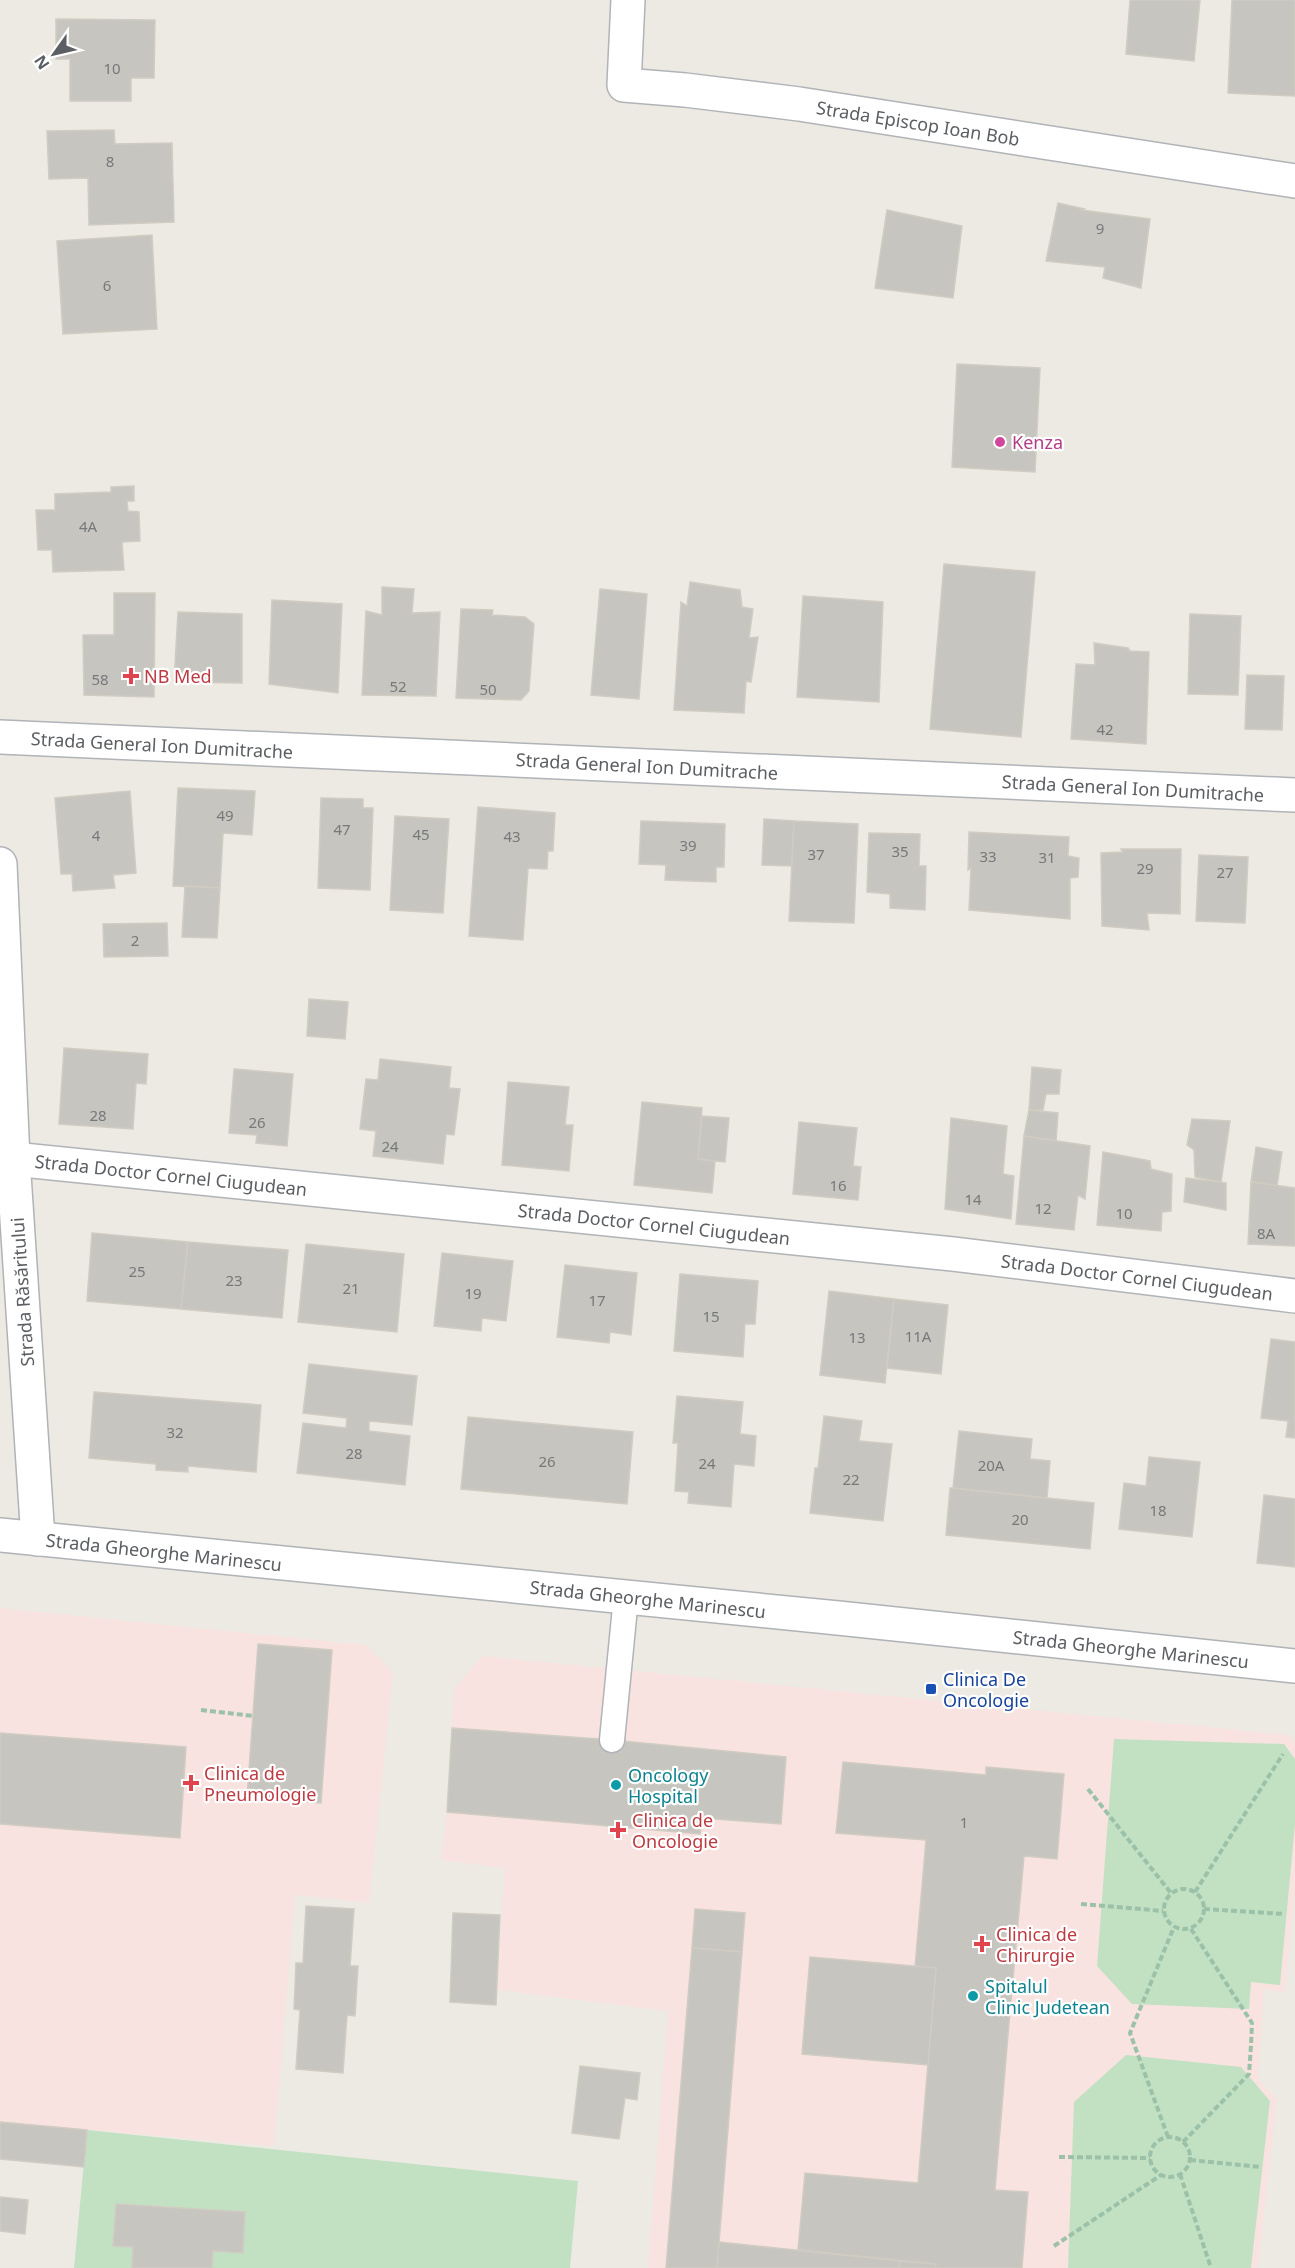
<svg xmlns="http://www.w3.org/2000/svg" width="1295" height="2268" font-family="'Noto Sans',sans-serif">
  <rect width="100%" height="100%" fill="#eceae3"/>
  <g fill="#f8e3e0">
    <polygon points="0,1608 366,1645 393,1672 369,1903 295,1895 274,2146 0,2122"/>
    <polygon points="482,1656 1290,1735 1295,1742 1295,1891 1285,1992 1264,1990 1258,2079 1277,2099 1258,2268 648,2268 668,2011 497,1990 505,1868 441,1860 447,1812 454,1689"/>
  </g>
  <g fill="#c2e1c3">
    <polygon points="1114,1739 1284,1744 1295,1759 1295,1824 1280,1985 1251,1982 1249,2009 1132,2004 1097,1966"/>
    <polygon points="1126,2055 1241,2067 1270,2101 1251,2268 1068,2268 1074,2102"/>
    <polygon points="87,2130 578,2181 570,2268 74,2268"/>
  </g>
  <g fill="#c7c5c0" stroke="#d0ccc2" stroke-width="1.5">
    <polygon points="1130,0 1200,0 1194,61 1126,54"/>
    <polygon points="1232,0 1295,0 1295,96 1228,93"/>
    <polygon points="56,19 155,20 154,78 131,78 131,101 70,101 70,59 56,59"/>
    <polygon points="114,130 115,144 172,143 174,222 89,225 88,178 49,179 47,131"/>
    <polygon points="1058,203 1084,209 1081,210 1150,219 1141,288 1103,278 1105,267 1046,261"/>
    <polygon points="887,210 962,226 953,298 875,288"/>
    <polygon points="152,235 157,329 63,334 57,241"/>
    <polygon points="957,364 1040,368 1035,472 952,467"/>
    <polygon points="134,486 134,501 127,501 128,511 139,512 140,541 122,542 124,570 53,572 52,550 38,550 36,510 55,510 55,494 111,492 111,487"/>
    <polygon points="944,564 1035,572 1021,737 930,729"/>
    <polygon points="690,582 740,590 742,607 753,609 749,638 758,637 751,682 746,681 744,713 674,710 681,602 687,606"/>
    <polygon points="382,587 414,589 412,613 440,612 436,696 362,695 366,611 382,615"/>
    <polygon points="600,589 647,594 639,699 591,695"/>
    <polygon points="114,593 155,593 154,697 84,695 83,635 114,635"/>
    <polygon points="803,596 883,602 879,702 797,697"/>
    <polygon points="272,600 342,604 338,693 269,684"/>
    <polygon points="461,609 493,610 492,615 525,617 534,624 529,691 521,700 456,698"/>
    <polygon points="178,612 242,614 242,683 174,682"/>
    <polygon points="1190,614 1241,616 1238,695 1188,694"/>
    <polygon points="1094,643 1128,648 1130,651 1149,652 1146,744 1071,739 1076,664 1095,665"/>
    <polygon points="1247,675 1284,676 1282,730 1245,729"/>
    <polygon points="178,788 255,791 252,835 223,833 220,888 173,886"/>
    <polygon points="130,791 136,873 113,875 115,888 73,891 72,874 61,874 55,798"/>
    <polygon points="321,798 363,799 363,808 373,808 370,890 318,888"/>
    <polygon points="478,807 555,813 553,851 548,851 547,869 528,868 523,940 469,936"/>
    <polygon points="395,816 449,819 443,913 390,910"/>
    <polygon points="764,819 794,821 792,866 762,865"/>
    <polygon points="641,821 725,824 724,867 716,867 716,882 665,880 666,865 639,864"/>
    <polygon points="794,821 858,824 854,923 789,921"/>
    <polygon points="969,832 1069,837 1068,856 1079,858 1078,877 1070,878 1070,919 969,910 971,868 968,870"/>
    <polygon points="869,833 920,834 919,866 926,866 925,910 890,908 890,894 867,892"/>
    <polygon points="1121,849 1181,849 1180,914 1147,913 1149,930 1102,926 1101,853 1123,852"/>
    <polygon points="1199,855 1248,857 1245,923 1196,921"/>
    <polygon points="185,886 220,888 217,938 182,937"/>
    <polygon points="167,923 168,956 104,957 103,924"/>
    <polygon points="309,999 348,1002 345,1039 307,1036"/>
    <polygon points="64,1048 148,1054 146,1084 136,1083 133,1129 59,1124"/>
    <polygon points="380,1059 451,1067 449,1088 460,1089 454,1135 446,1134 443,1164 373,1156 376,1131 360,1129 366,1079 378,1080"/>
    <polygon points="1032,1067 1061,1070 1059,1094 1046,1094 1043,1110 1029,1110"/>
    <polygon points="234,1069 293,1074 287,1146 256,1143 257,1135 229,1133"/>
    <polygon points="508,1082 569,1087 565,1125 573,1125 569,1171 502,1165"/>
    <polygon points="642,1102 702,1108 698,1159 715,1161 712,1193 634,1185"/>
    <polygon points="1029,1110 1058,1113 1056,1141 1024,1136"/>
    <polygon points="702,1116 729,1118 725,1162 698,1159"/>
    <polygon points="951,1118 1007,1126 1003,1174 1014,1176 1011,1219 945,1209"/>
    <polygon points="1192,1119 1230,1121 1221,1182 1195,1177 1194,1150 1187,1145"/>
    <polygon points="799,1122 857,1128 853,1166 861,1167 858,1200 793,1194"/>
    <polygon points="1024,1136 1090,1146 1085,1199 1078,1195 1074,1230 1016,1224"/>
    <polygon points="1256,1147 1282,1152 1277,1186 1251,1182"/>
    <polygon points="1103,1152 1150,1161 1151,1169 1172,1174 1171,1211 1162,1212 1161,1231 1097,1225"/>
    <polygon points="1186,1178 1226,1183 1226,1210 1184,1202"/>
    <polygon points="1251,1182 1295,1188 1295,1246 1248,1244"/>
    <polygon points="92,1233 188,1242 181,1309 87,1301"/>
    <polygon points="188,1242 288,1250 282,1318 181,1309"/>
    <polygon points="306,1244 404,1254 397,1332 298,1322"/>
    <polygon points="442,1253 513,1261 506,1321 482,1318 481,1331 434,1326"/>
    <polygon points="565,1265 637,1273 631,1335 610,1332 609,1343 557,1337"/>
    <polygon points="680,1274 758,1281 755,1324 745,1324 743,1357 674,1351"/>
    <polygon points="829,1291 894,1299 885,1383 820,1375"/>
    <polygon points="894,1299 948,1305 941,1374 887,1368"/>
    <polygon points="1271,1339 1295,1342 1295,1438 1286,1437 1288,1421 1261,1418"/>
    <polygon points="309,1364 417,1376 412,1425 369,1421 369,1431 410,1436 405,1485 297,1473 303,1423 346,1428 347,1418 303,1413"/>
    <polygon points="94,1392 261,1405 256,1472 188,1466 188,1472 156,1470 156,1464 89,1458"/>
    <polygon points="677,1396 743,1402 740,1434 756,1436 754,1466 734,1464 731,1507 688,1503 689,1492 675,1491 678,1443 673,1443"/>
    <polygon points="824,1416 862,1421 859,1441 892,1444 883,1521 810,1513 815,1468 818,1468"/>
    <polygon points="468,1417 633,1432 627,1504 461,1489"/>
    <polygon points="959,1431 1032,1439 1030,1459 1050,1461 1047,1498 953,1488"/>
    <polygon points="1149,1457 1200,1462 1192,1537 1119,1529 1124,1483 1146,1486"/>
    <polygon points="950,1488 1094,1503 1090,1549 946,1535"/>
    <polygon points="1264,1495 1295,1499 1295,1567 1257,1563"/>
    <polygon points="258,1644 332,1650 321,1803 247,1798"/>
    <polygon points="452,1728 612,1740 786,1757 781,1824 703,1818 700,1834 447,1812"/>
    <polygon points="0,1733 186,1747 180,1838 0,1824"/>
    <polygon points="843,1762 986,1775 986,1767 1064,1774 1057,1859 1024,1856 1009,2023 995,2190 1028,2192 1022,2268 935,2268 936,2264 798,2250 805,2173 918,2183 936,1968 915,1967 926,1840 836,1833"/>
    <polygon points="306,1906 354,1909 350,1966 358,1966 355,2016 347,2015 343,2073 296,2069 300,2010 294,2009 296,1963 303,1963"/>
    <polygon points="695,1909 745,1913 742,1952 692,1948"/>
    <polygon points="453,1913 500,1915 496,2005 450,2002"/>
    <polygon points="692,1948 742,1952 717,2268 666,2268"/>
    <polygon points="810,1957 936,1968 928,2065 802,2054"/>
    <polygon points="580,2066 640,2073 637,2100 625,2098 619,2139 572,2133"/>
    <polygon points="0,2122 87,2130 84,2167 0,2159"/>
    <polygon points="0,2197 28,2200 25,2234 0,2231"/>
    <polygon points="116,2204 245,2212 243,2253 213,2251 212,2268 132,2268 133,2247 113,2246"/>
    <polygon points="719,2242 900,2261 899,2268 717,2268"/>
    <polygon points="900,2261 936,2264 935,2268 899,2268"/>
  </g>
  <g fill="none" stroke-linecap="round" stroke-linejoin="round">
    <defs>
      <polyline id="service" points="612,1740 626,1597"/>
      <g id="minor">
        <polyline points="628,0 624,85 685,90 799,104 1295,181"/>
        <polyline points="0,737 1295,795"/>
        <polyline points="0,864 13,1159 38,1539"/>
        <polyline points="13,1159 953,1254 1295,1296"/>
      </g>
      <polyline id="secondary" points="0,1535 838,1618 1295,1666"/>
    </defs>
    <use href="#service" stroke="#b0b3b7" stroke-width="27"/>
    <use href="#minor" stroke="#b0b3b7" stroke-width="36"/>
    <use href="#secondary" stroke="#afb2b6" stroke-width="36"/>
    <g stroke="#9cc1a9" stroke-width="4" stroke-dasharray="6 3" stroke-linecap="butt">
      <polyline points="201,1710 253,1716"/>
      <polyline points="1088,1789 1171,1893"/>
      <circle cx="1184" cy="1909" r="20"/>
      <polyline points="1195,1892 1283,1754"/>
      <polyline points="1081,1904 1163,1911"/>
      <polyline points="1204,1909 1284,1914"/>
      <polyline points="1168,2137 1130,2033 1174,1927"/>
      <circle cx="1170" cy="2157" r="20"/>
      <polyline points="1183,2142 1249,2074 1251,2045 1252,2023 1191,1929"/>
      <polyline points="1059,2157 1150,2158"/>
      <polyline points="1190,2160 1261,2167"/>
      <polyline points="1180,2174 1211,2268"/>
      <polyline points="1054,2246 1161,2175"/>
    </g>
    <use href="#service" stroke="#fff" stroke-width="24"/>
    <use href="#minor" stroke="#fff" stroke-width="33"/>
    <use href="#secondary" stroke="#fff" stroke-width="33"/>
  </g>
  <circle fill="#d1479c" stroke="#fff" stroke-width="2" cx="1000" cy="442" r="6"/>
  <g fill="#e0444e" stroke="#fff" stroke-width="2">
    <path d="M128 667h6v6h6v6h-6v6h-6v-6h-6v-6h6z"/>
    <path d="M188 1774h6v6h6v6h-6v6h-6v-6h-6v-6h6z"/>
    <path d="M615 1821h6v6h6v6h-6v6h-6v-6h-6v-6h6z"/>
    <path d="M979 1935h6v6h6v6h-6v6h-6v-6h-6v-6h6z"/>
  </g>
  <rect fill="#1a4fb4" stroke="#fff" stroke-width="2" x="925" y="1683" width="12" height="12" rx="3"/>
  <g fill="#0f9aa8" stroke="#fff" stroke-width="2">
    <circle cx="616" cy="1785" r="6"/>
    <circle cx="973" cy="1996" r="6"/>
  </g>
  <g text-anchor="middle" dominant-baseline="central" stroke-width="4.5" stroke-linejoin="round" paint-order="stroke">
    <g font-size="15" fill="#76787a">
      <text x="112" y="68">10</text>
      <text x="110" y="161">8</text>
      <text x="1100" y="228">9</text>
      <text x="107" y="285">6</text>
      <text x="88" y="526">4A</text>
      <text x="100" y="679">58</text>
      <text x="398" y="686">52</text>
      <text x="488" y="689">50</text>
      <text x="1105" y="729">42</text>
      <text x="225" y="815">49</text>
      <text x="342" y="829">47</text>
      <text x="421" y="834">45</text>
      <text x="96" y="835">4</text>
      <text x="512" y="836">43</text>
      <text x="688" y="845">39</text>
      <text x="900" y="851">35</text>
      <text x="816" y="854">37</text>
      <text x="988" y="856">33</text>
      <text x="1047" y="857">31</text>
      <text x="1145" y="868">29</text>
      <text x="1225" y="872">27</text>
      <text x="135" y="940">2</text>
      <text x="98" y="1115">28</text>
      <text x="257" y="1122">26</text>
      <text x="390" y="1146">24</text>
      <text x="838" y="1185">16</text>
      <text x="973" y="1199">14</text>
      <text x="1043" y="1208">12</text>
      <text x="1124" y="1213">10</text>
      <text x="1266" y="1233">8A</text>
      <text x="137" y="1271">25</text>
      <text x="234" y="1280">23</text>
      <text x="351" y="1288">21</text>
      <text x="473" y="1293">19</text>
      <text x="597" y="1300">17</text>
      <text x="711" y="1316">15</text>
      <text x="918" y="1336">11A</text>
      <text x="857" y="1337">13</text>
      <text x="175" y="1432">32</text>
      <text x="354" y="1453">28</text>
      <text x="547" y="1461">26</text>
      <text x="707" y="1463">24</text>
      <text x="991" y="1465">20A</text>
      <text x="851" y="1479">22</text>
      <text x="1158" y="1510">18</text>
      <text x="1020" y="1519">20</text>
      <text x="964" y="1822">1</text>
    </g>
    <g font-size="18" fill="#5b5e62" stroke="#fff">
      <text transform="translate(918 123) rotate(9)">Strada Episcop Ioan Bob</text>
      <text transform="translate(162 745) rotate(3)">Strada General Ion Dumitrache</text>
      <text transform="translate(647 766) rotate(3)">Strada General Ion Dumitrache</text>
      <text transform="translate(1133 788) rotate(3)">Strada General Ion Dumitrache</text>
      <text transform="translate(171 1175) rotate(6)">Strada Doctor Cornel Ciugudean</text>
      <text transform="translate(654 1224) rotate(6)">Strada Doctor Cornel Ciugudean</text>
      <text transform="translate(1137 1277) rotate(7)">Strada Doctor Cornel Ciugudean</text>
      <text transform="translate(22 1292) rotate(-94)">Strada Răsăritului</text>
      <text transform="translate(164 1552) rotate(6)">Strada Gheorghe Marinescu</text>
      <text transform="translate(648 1599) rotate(6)">Strada Gheorghe Marinescu</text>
      <text transform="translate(1131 1649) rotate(6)">Strada Gheorghe Marinescu</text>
    </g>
    <g font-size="18" fill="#b23c85" stroke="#fff" text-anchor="start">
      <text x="1012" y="442">Kenza</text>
    </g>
    <g font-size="18" fill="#be3a42" stroke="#fff" text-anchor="start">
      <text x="144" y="676">NB Med</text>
      <text x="204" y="1773">Clinica de<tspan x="204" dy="21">Pneumologie</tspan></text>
      <text x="632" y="1820">Clinica de<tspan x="632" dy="21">Oncologie</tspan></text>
      <text x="996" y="1934">Clinica de<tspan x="996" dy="21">Chirurgie</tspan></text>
    </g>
    <g font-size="18" fill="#164399" stroke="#fff" text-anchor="start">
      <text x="943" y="1679">Clinica De<tspan x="943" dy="21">Oncologie</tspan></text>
    </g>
    <g font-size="18" fill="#0d838f" stroke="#fff" text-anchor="start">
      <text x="628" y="1775">Oncology<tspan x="628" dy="21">Hospital</tspan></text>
      <text x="985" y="1986">Spitalul<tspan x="985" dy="21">Clinic Judetean</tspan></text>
    </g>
  </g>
  <g transform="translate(54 54) rotate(236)" stroke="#ffffff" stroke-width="4.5" paint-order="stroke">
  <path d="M0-4.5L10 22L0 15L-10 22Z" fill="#5b5e62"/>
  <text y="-9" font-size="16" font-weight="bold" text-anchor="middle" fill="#5b5e62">N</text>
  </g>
</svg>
